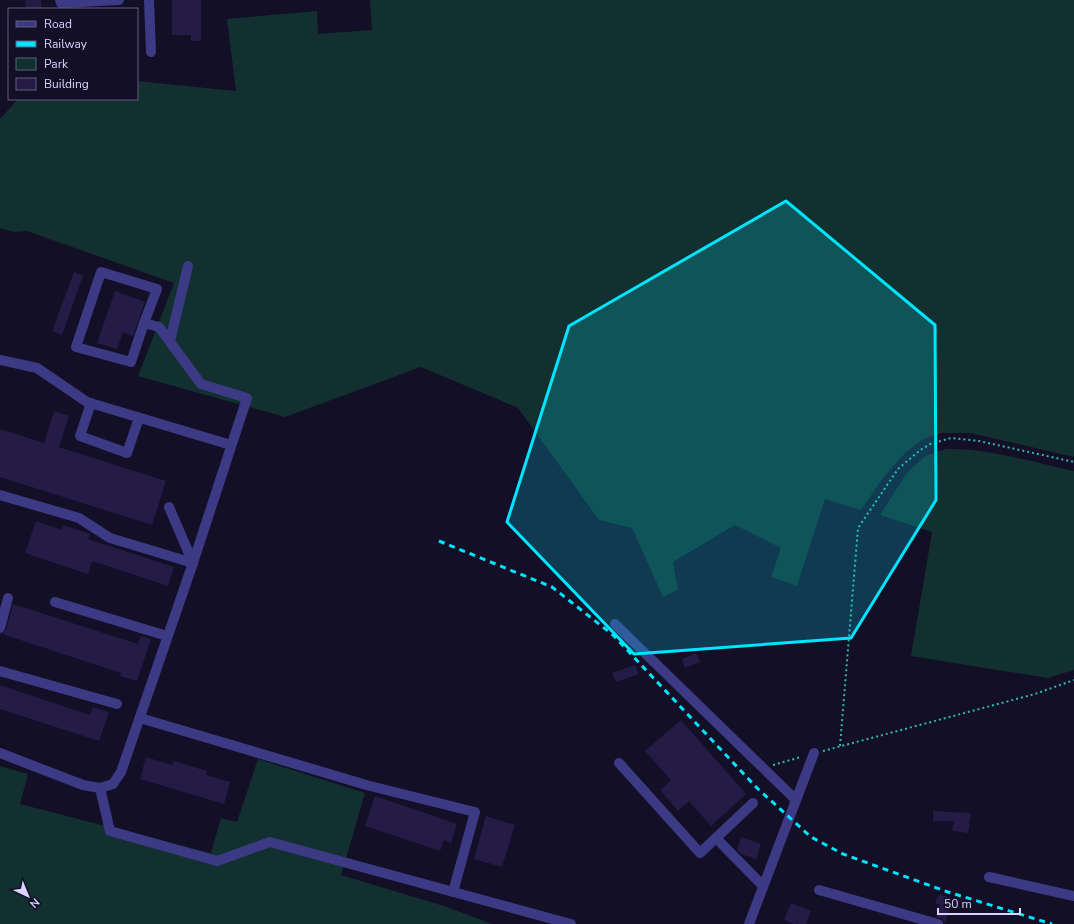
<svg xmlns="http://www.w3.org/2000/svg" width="1074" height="924" font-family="'Nunito Sans',sans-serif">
  <rect width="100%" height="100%" fill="#130f26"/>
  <g fill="#12302f">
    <polygon points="370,0 1074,0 1074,457 970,433 940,433 922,440 906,452 883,478 861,510 825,499 797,586 771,577 781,548 735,525 673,562 678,590 663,597 632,528 599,520 518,408 421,367 285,417 138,376 174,283 27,231 14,232 0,228 0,119 18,99 137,99 137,81 236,91 227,19 317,11 318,34 372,30"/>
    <path d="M946 449C989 448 1032 462 1074 471V670L1048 678 911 656 932 532 880 515 906 474 925 456Z"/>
    <polygon points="258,759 365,793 341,875 444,906 492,924 0,924 0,766 28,774 20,804 211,853 221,818 237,822"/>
  </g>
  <g fill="#241b47">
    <polygon points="25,0 41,0 42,9 26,9"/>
    <polygon points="172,0 201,0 201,41 191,41 191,35 172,35"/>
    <polygon points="74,272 83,276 62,335 52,331"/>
    <polygon points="115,291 145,302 133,336 123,332 117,349 97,343"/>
    <polygon points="54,411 69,416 59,447 166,481 152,525 0,477 0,429 44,443"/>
    <polygon points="36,521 62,530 63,525 90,534 88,539 174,567 168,586 92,561 88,574 25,553"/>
    <polygon points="13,604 138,644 141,636 151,639 137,681 120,676 121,673 2,634 6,630"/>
    <polygon points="696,653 700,662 685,668 682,659"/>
    <polygon points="635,665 639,674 616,682 612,673"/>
    <polygon points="0,685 90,715 93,707 109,712 99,741 0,709"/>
    <polygon points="681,720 746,794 711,826 689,801 678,811 660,790 671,780 645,751"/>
    <polygon points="146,757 172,765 174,761 207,771 206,775 230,782 224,804 140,779"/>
    <polygon points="375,796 457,824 451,843 444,840 440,851 365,826"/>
    <polygon points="933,811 971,813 968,833 952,831 954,821 933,821"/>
    <polygon points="486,816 515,825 502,867 474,859"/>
    <polygon points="741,837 761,844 756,859 741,854 737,850"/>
    <polygon points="939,894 960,901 957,910 950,908 945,923 942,919 936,917 940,905 935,903"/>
    <polygon points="791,903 811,911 806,924 794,924 784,920"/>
  </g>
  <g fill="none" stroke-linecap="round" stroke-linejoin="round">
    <g stroke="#2fb8b0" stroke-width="2" stroke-dasharray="2 3" stroke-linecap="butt">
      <polyline points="840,746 858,528 898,469 919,451 930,444 951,438 979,441 1074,462"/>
      <polyline points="823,751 1035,694 1074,680"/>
      <polyline points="773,765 801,757"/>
    </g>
    <g stroke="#3d3a85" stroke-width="10">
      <polyline points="60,0 61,3 119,0"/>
      <polyline points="149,0 151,52"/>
      <polyline points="144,323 131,362 76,347 101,272 157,289 144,323 159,327 201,384 247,398 193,563"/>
      <polyline points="170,341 188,266"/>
      <polyline points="0,360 37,368 87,402 231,445"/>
      <polyline points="91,403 80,436 127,453 139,418"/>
      <polyline points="0,495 79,518 110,538 193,563 121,772 113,784 100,788 83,785 0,753"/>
      <polyline points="169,507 193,563"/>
      <polyline points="55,602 167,636"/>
      <polyline points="615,624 796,800"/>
      <polyline points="0,628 8,598"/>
      <polyline points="0,671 117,704"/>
      <polyline points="140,718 370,786 475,812 453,892"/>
      <polyline points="619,763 700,853 716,838"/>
      <polyline points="100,788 110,831 217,861 270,842 571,924"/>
      <polyline points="753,803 716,838 763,886"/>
      <polyline points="989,877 1074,896"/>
      <polyline points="819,890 938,924"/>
      <polyline points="749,924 814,753"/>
    </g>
    <polyline stroke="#00e5ff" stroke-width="3" stroke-dasharray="6 5" stroke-linecap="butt" points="439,541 552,587 613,635 757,788 811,837 843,854 948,892 1052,924"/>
  </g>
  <path fill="#00e5ff" fill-opacity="0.2" stroke="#00e5ff" stroke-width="3" stroke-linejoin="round" d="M786 201 935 325 936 500 851 638 634 654 507 522 569 326Z"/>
  <rect x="8" y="8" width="130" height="92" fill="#130f26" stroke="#625e7d"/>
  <rect x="16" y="21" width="20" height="6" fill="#3d3a85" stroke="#625e7d"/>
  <text x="44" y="28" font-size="12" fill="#d9d4ff">Road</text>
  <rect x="16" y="41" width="20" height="6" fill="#00e5ff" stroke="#625e7d"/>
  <text x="44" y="48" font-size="12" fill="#d9d4ff">Railway</text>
  <rect x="16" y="58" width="20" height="12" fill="#12302f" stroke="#625e7d"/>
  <text x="44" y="68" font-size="12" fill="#d9d4ff">Park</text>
  <rect x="16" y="78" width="20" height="12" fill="#241b47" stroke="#625e7d"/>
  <text x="44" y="88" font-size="12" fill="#d9d4ff">Building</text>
  <g transform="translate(28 896) rotate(136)" stroke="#130f26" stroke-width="3" paint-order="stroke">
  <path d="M0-3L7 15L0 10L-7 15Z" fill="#d9d4ff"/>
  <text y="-6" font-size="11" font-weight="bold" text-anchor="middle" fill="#d9d4ff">N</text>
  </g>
  <path d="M938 908v6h82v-6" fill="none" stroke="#d9d4ff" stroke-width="2"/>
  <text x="944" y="908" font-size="12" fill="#d9d4ff" stroke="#130f26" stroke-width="3" paint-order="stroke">50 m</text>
</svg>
